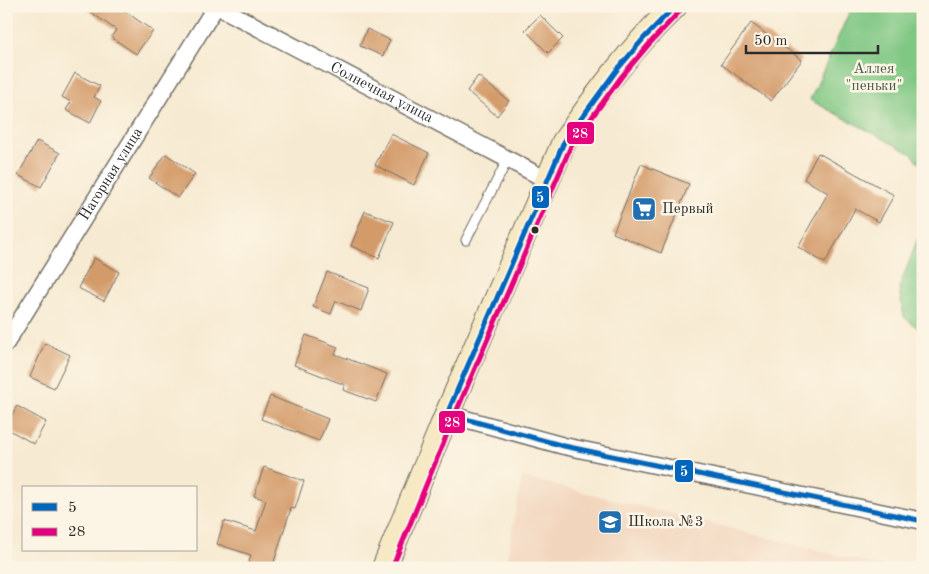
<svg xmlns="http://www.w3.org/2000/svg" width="929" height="574" font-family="'Old Standard TT',serif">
  <rect width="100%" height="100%" fill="#fcf5e5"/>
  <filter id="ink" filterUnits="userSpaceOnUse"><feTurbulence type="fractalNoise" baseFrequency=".02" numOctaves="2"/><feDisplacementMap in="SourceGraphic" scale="10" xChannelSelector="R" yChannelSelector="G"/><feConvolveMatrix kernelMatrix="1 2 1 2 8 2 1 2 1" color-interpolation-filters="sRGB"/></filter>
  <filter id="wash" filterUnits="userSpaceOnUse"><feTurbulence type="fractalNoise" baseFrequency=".0096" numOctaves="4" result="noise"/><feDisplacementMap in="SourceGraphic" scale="20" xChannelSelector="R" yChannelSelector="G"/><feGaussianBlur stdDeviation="1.12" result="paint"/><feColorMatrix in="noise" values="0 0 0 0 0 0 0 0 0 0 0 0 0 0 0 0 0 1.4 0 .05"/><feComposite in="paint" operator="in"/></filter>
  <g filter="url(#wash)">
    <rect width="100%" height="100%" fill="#f7ead2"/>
    <polygon fill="#f2d5bd" points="522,477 889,568 505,568"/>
    <g fill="#7fc783" stroke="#557957">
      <polygon points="852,6 923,6 923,168 912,154 810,100"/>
      <polygon points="923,217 923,332 904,317 899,288 918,238"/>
    </g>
    <g id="blocks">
      <g fill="#d49b6a">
        <polygon points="82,6 118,6 153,31 136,54 111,37 116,30"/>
        <polygon points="540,15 563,38 548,53 525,30"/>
        <polygon points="751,23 802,60 771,101 721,64"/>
        <polygon points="367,29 390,40 383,56 360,46"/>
        <polygon points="75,73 100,86 94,97 101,101 90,123 66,110 71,102 62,97"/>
        <polygon points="478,76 509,101 497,116 467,91"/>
        <polygon points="391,134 429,153 414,185 375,165"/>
        <polygon points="37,141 60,153 41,187 18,175"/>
        <polygon points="818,153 894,195 879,222 855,209 825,263 798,247 828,193 804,179"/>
        <polygon points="166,154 195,174 178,198 149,178"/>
        <polygon points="641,164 689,184 661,253 613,233"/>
        <polygon points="365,211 394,222 379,258 351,246"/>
        <polygon points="94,258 119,272 104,301 78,288"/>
        <polygon points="327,272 369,288 361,311 336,301 331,314 313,307"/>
        <polygon points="306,335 338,347 335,354 387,374 376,402 343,390 345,385 294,365"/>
        <polygon points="45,343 70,355 54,388 30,377"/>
        <polygon points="270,396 328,419 319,441 261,419"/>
        <polygon points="17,406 46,422 34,444 6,428 6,425"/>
        <polygon points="264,467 304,481 295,509 291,508 272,568 247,568 251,555 217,544 224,521 256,531 266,500 254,496"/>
      </g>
    </g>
  </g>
  <g filter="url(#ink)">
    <use href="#blocks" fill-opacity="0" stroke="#726e65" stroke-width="1"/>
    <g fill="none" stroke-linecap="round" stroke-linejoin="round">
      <defs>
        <polyline id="lane" points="466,240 508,159"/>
        <g id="street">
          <path id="s1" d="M217 6 547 180"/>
          <path id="s2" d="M6 343 216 6"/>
          <polyline points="447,414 564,446 923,521"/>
        </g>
        <path id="secondary" d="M384 568 447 414 564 142C597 94 632 47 675 6"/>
      </defs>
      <use href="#lane" stroke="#726e65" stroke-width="11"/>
      <use href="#street" stroke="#726e65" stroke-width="19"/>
      <use href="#secondary" stroke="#726e65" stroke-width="26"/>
      <use href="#lane" stroke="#fff" stroke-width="9"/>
      <use href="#street" stroke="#fff" stroke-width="16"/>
      <use href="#secondary" stroke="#f7e9c3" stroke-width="24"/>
      <defs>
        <g id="bus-1">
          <polyline points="447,414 564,446 923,521"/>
          <polyline points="447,414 564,142 616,71 644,38 675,6"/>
        </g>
        <polyline id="bus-2" points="392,568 454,417 571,146 622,76 650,43 680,11"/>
      </defs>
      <use href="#bus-1" stroke="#fcf5e5" stroke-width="9"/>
      <use href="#bus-2" stroke="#fcf5e5" stroke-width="9"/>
      <use href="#bus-1" stroke="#0065bd" stroke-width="5"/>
      <use href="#bus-2" stroke="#e5007d" stroke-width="5"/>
    </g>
  </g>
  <defs>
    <symbol id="supermarket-square" viewBox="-11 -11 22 22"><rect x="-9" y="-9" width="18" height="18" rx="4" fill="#1f6fb2" stroke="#fcf5e5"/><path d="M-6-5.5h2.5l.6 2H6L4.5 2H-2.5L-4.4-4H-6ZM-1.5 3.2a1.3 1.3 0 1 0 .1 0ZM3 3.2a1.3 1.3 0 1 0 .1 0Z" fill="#fff"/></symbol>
    <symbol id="school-square" viewBox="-11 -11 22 22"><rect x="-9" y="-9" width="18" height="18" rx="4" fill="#1f6fb2" stroke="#fcf5e5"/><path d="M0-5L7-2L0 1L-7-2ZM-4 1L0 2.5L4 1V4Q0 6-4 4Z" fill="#fff"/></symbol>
  </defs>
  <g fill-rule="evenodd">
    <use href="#supermarket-square" x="630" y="195" width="28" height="28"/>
    <use href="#school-square" x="596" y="508" width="28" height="28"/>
  </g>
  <circle fill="#2b2b2b" stroke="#fcf5e5" stroke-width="2" cx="535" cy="230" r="4.5"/>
  <g text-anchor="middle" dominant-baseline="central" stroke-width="5" stroke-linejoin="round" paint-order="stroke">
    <g font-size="15" fill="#445a45" stroke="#fcf5e5">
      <text x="874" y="69">Аллея<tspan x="874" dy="17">"пеньки"</tspan></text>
    </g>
    <g font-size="15" fill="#2b2b2b" stroke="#fcf5e5">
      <text stroke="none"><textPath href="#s1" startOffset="186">Солнечная улица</textPath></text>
      <text stroke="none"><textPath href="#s2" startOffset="199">Нагорная улица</textPath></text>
    </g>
    <g font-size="15" fill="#2b2b2b" stroke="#fcf5e5" text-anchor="start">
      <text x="662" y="209">Первый</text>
      <text x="628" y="522">Школа №3</text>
    </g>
  </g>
  <g stroke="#fcf5e5" stroke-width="2">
    <rect x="566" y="121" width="29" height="24" rx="5" fill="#e5007d"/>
    <rect x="531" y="185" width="19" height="24" rx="5" fill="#0065bd"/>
    <rect x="438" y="410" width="28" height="24" rx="5" fill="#e5007d"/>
    <rect x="674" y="459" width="20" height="24" rx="5" fill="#0065bd"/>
  </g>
  <g font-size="14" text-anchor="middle" font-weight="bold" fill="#fff">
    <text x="580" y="138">28</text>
    <text x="540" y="202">5</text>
    <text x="452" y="427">28</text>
    <text x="684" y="476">5</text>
  </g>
  <rect width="929" height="574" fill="none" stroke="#fcf5e5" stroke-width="25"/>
  <rect x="22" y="486" width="175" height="65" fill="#fcf5e5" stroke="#a8a49b"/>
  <rect x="32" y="503" width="25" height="8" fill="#0065bd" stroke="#a8a49b"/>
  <text x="68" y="512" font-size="15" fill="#2b2b2b">5</text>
  <rect x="32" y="528" width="25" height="8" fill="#e5007d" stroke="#a8a49b"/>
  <text x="68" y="536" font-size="15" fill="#2b2b2b">28</text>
  <path d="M746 45v8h132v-8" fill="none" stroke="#2b2b2b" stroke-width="2.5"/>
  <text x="754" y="45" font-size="15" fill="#2b2b2b" stroke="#fcf5e5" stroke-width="4" paint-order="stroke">50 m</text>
</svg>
